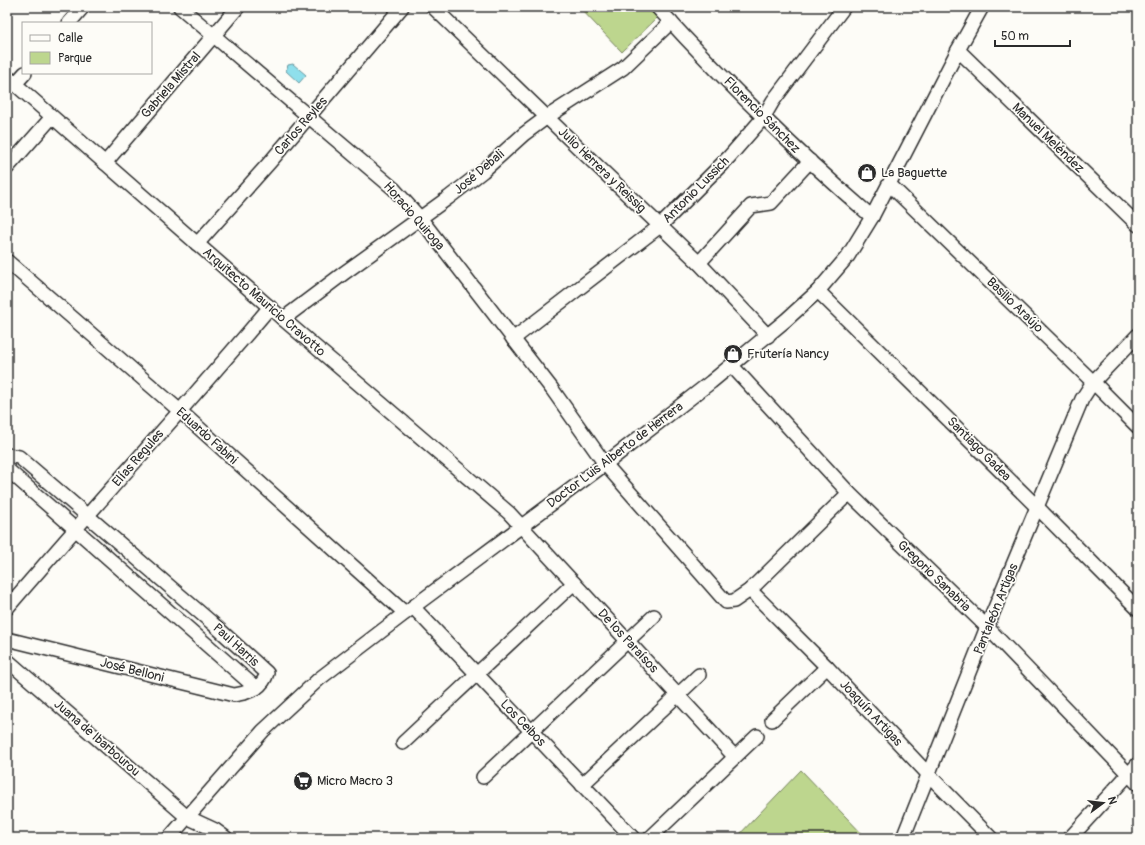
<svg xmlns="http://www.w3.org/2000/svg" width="1145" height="845" font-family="Pangolin,sans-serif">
  <rect width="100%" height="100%" fill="#fdfcf7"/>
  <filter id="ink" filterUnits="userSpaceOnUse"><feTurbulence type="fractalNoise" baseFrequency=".025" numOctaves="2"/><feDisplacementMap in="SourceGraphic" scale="8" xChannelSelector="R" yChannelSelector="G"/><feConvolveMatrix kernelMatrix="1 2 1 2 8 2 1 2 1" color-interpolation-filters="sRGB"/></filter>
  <g filter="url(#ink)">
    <g fill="#bdd68e" stroke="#74805c">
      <polygon points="579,7 646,7 657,18 622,52"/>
      <polygon points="801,770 866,838 736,838"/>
    </g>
    <polygon fill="#8fdfec" stroke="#67979f" points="293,64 306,75 299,83 286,71 288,65"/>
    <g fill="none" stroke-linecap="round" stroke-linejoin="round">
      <defs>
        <g id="minor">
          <polyline points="180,7 394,189 420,218 552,389 605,464 726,602 734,601 750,590 849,493"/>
          <polyline points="433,7 589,158 699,263 768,336"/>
          <path d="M657 7C724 81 797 152 872 217"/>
          <polyline points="69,23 83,7"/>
          <polyline points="958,50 1138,225"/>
          <polyline points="7,77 283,319 509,513 734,756"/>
          <polyline points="15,84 25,73"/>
          <polyline points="105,163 238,7"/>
          <polyline points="7,168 52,117"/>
          <polyline points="890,185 1093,382 1138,427"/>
          <polyline points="197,244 270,162 402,7"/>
          <polyline points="7,261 180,411 405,613"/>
          <polyline points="699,263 751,206 771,203 810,161"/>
          <polyline points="818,291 1037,507 1138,609"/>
          <polyline points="283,319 344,273 448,198 483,171 524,134 547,117 623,68 671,22"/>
          <polyline points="513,339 660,226 729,157 763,118 773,101 844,7"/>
          <polyline points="732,366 849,493 987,627 1138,784"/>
          <path d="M7 455 19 457 211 622 267 673C265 680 262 684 256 688L8 470 7 467"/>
          <polyline points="750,590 827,667 929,775 991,838"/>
          <polyline points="413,607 633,838"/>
          <path d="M7 608C93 507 184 409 270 307"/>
          <polyline points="7,639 234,695 244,693 256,688"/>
          <polyline points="7,660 187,817 215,830 226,838"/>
          <polyline points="772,720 827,667"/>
          <polyline points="403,743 574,583"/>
          <polyline points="483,777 654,616"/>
          <polyline points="582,785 699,675"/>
          <polyline points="169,838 263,731 319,679 413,607 605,464 711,382 786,320 818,291 848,256 872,217 958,50 982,7"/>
          <polyline points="650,838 757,736"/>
          <polyline points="903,838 987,627 1082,399 1093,382 1138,335"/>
          <polyline points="1070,838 1138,764"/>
        </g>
      </defs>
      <use href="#minor" stroke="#2b2b2b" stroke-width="16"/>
      <use href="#minor" stroke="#fdfcf7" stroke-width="13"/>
    </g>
  </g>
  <defs>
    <symbol id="shop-disc" viewBox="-11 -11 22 22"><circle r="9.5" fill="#2b2b2b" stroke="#fdfcf7"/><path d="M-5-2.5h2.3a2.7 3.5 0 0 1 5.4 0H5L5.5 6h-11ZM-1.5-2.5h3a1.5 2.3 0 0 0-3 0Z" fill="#fff"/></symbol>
    <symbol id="supermarket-disc" viewBox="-11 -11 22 22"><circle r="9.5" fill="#2b2b2b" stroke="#fdfcf7"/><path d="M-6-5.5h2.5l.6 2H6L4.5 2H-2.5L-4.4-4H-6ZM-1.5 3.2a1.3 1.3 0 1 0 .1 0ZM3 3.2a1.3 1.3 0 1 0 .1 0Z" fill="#fff"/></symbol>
  </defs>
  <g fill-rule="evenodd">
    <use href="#shop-disc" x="856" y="162" width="22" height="22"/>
    <use href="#shop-disc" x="722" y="343" width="22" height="22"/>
    <use href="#supermarket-disc" x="292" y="770" width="22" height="22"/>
  </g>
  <g text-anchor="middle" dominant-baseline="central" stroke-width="3.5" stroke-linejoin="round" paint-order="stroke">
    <g font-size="13" fill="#2b2b2b" stroke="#fdfcf7">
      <text transform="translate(171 85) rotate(-49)">Gabriela Mistral</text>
      <text transform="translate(762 115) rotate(45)">Florencio Sánchez</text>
      <text transform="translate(301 126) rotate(-49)">Carlos Reyles</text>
      <text transform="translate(1048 138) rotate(44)">Manuel Meléndez</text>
      <text transform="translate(602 170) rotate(44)">Julio Herrera y Reissig</text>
      <text transform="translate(479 172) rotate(-40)">José Debali</text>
      <text transform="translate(696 190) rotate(-45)">Antonio Lussich</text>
      <text transform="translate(414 216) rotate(49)">Horacio Quiroga</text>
      <text transform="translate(264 302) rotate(41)">Arquitecto Mauricio Cravotto</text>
      <text transform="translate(1015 305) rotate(44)">Basilio Araújo</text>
      <text transform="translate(207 436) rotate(42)">Eduardo Fabini</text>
      <text transform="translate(979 449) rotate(45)">Santiago Gadea</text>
      <text transform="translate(615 455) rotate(-37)">Doctor Luis Alberto de Herrera</text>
      <text transform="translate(138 458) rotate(-49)">Elías Regules</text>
      <text transform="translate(934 576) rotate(44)">Gregorio Sanabria</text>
      <text transform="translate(996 609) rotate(-68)">Pantaleón Artigas</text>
      <text transform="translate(628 641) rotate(47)">De los Paraísos</text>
      <text transform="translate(236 645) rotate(42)">Paul Harris</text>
      <text transform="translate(132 670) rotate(14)">José Belloni</text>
      <text transform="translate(871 713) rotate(47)">Joaquín Artigas</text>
      <text transform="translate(523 723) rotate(46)">Los Ceibos</text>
      <text transform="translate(97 738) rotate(41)">Juana de Ibarbourou</text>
    </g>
    <g font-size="13" fill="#2b2b2b" stroke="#fdfcf7" text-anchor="start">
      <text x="881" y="173">La Baguette</text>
      <text x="747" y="354">Frutería Nancy</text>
      <text x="317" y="781">Micro Macro 3</text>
    </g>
  </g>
  <rect width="1145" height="845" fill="none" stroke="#fdfcf7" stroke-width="24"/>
  <rect x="12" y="12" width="1121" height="821" fill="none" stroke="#2b2b2b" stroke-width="1.5" filter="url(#ink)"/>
  <rect x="22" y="22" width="130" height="52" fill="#fdfcf7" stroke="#a9a8a5"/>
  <rect x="30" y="35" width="20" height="6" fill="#fdfcf7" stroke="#a9a8a5"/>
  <text x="58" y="42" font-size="12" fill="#2b2b2b">Calle</text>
  <rect x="30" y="52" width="20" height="12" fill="#bdd68e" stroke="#a9a8a5"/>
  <text x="58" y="62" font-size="12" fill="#2b2b2b">Parque</text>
  <g transform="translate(1103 803) rotate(75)" stroke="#fdfcf7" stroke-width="3" paint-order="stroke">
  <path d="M0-3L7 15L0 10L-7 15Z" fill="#2b2b2b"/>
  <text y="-6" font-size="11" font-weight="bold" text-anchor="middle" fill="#2b2b2b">N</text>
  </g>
  <path d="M995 40v6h75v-6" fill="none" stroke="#2b2b2b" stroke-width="2"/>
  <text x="1001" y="40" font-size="12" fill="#2b2b2b" stroke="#fdfcf7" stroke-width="3" paint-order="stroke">50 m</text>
</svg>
